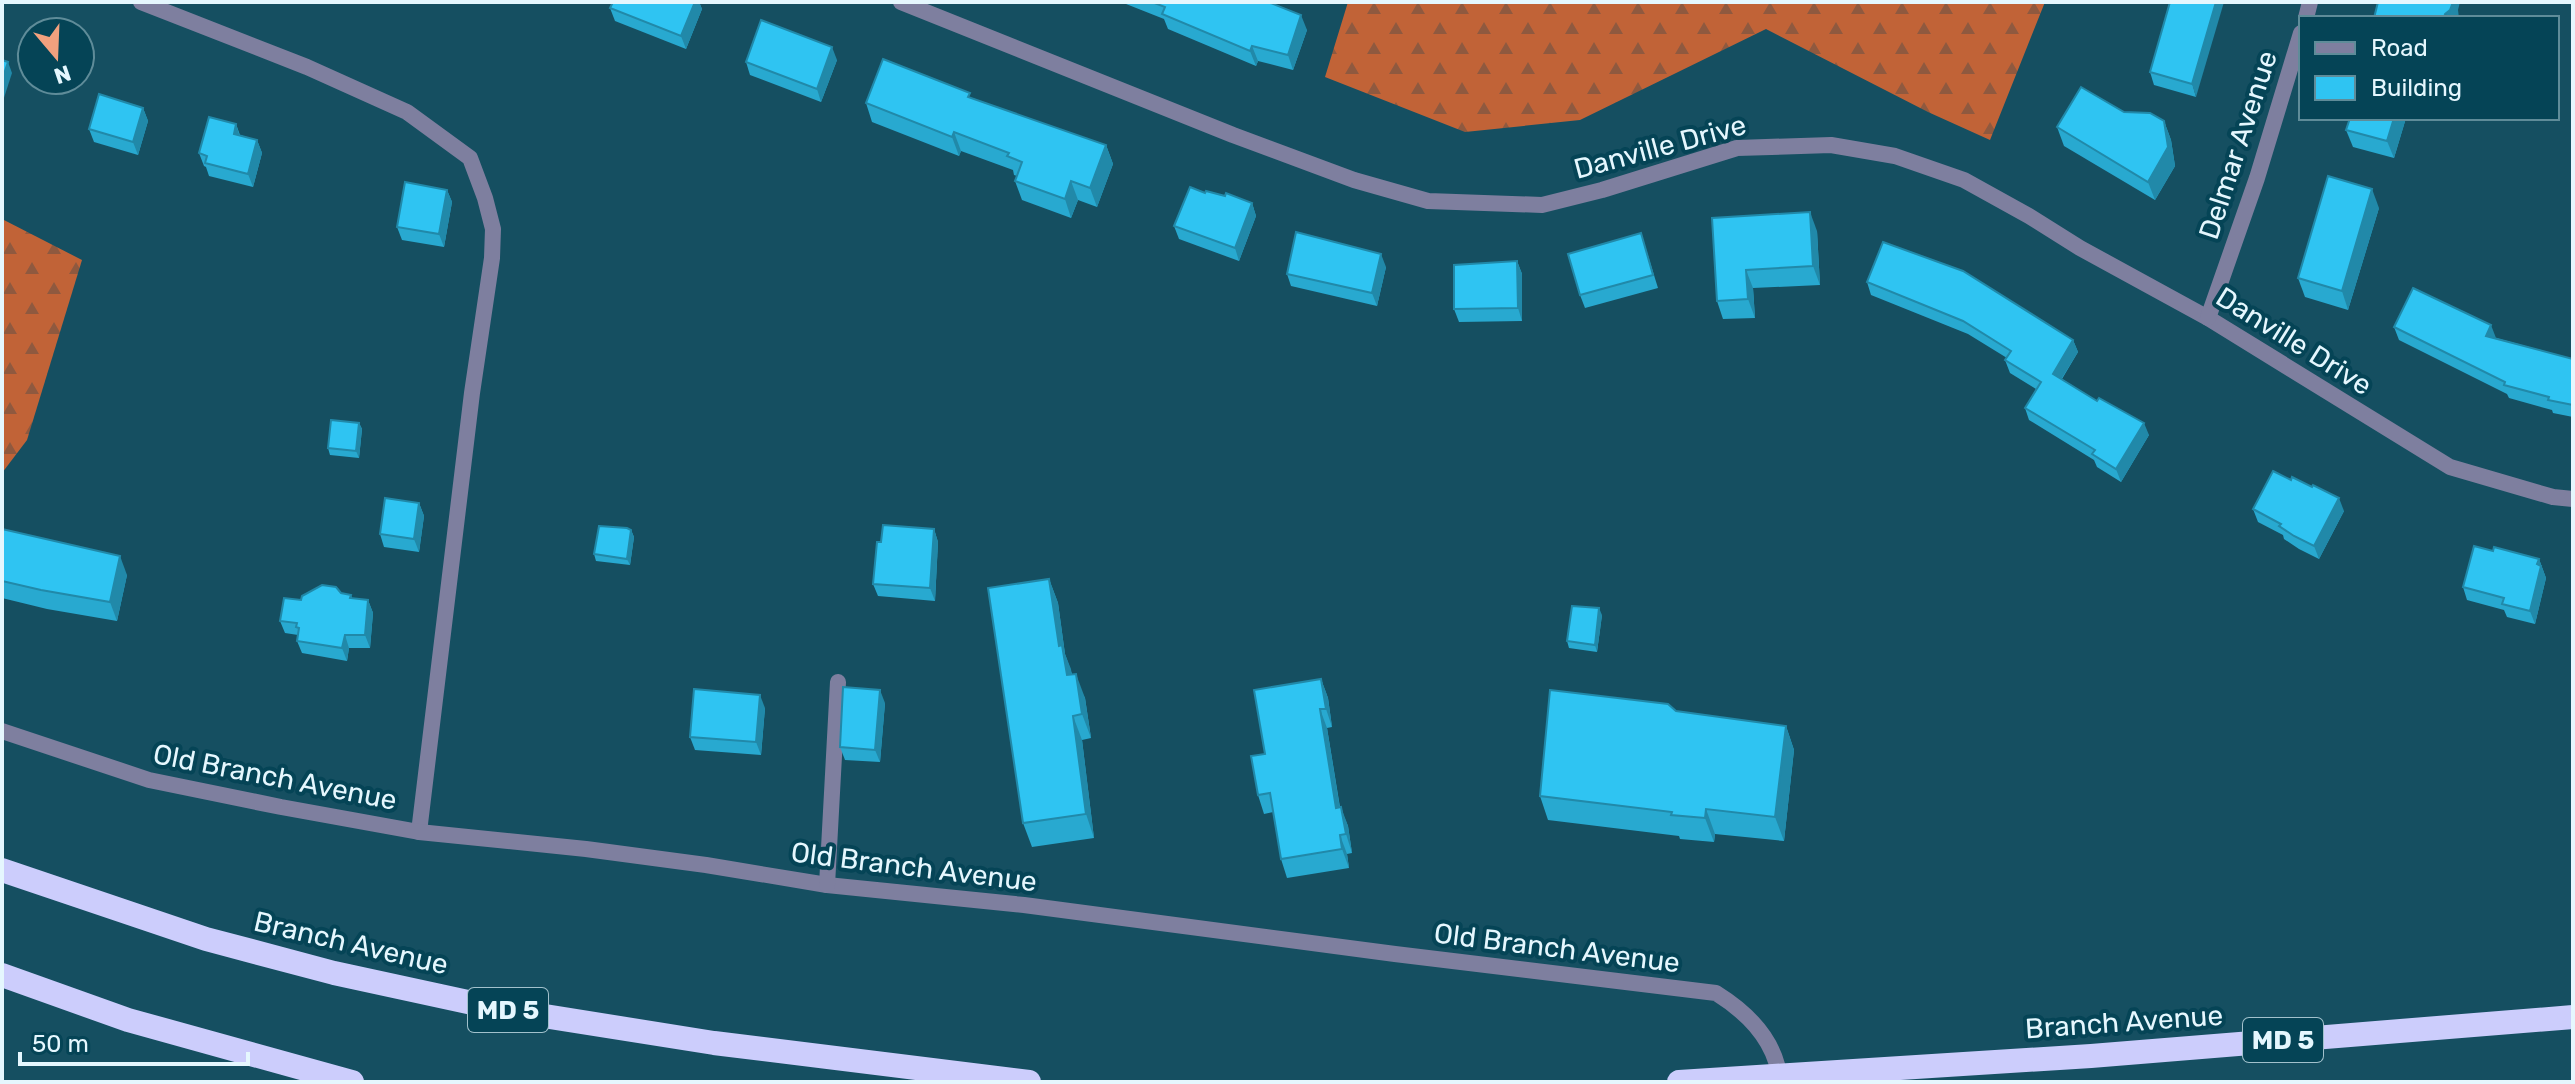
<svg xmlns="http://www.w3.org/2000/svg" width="2575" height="1084" font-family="Rubik,sans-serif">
  <defs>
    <pattern id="forest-firs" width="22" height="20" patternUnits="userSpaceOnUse" patternTransform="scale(2)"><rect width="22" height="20" fill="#c16337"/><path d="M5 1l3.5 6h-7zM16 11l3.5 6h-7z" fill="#8f593f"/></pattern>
  </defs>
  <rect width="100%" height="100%" fill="#154f61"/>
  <g fill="url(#forest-firs)">
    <polygon points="1348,2 2045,2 1990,140 1928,112 1766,29 1580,120 1465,132 1325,77"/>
    <polygon points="2,219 82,260 27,440 2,473"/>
  </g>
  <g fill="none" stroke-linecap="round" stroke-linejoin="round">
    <g stroke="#7e7f9f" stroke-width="16">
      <polyline points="141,2 307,67 407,112 470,158 485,198 493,229 492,258 472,393 419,832"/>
      <polyline points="901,2 1233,135 1354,180 1428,201 1542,205 1602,190 1737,148 1831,145 1895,156 1964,180 2029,216 2080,248 2208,318 2450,467 2553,497 2573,499"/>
      <polyline points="2306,18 2310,2"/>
      <polyline points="2208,318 2257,178 2301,33"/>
      <path d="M2 731 149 780 281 807 419 832 586 849 706 865 827 885 1024 905 1395 954 1716 993C1748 1013 1777 1042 1780 1082"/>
      <polyline points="827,885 838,682"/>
    </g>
    <g stroke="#cccdfc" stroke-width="24">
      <polyline points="2,870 206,939 334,973 500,1009 714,1043 1029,1082"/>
      <polyline points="2,975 128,1020 352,1082"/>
      <polyline points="1679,1082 2091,1056 2573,1017"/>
    </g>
  </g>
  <g fill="#28a9d0">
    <polygon points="613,2 699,2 702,9 686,49 615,21 610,8"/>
    <polygon points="1121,2 1268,2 1307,30 1293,70 1258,61 1256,66 1168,29 1164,19"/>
    <polygon points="2170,2 2196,97 2154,85 2150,72"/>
    <polygon points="837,60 821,102 750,75 746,62"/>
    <polygon points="972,98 1106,145 1113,164 1097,207 1078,200 1071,218 1022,200 1015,181 1017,176 1014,175 1013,170 961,151 959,156 872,122 866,103"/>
    <polygon points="143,108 148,121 138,155 94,142 89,129"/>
    <polygon points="2124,112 2164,121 2171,140 2175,166 2155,200 2064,146 2057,127"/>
    <polygon points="2350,118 2406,118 2394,158 2353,147 2346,130"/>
    <polygon points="236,124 240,135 257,140 262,153 253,187 209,176 206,167 204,166 199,153"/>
    <polygon points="447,190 452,202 444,247 402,240 397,227"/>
    <polygon points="1205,193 1252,203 1256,216 1239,261 1179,239 1174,226"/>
    <polygon points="2379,208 2348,310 2305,297 2298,278"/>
    <polygon points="1712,218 1817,231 1820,285 1753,288 1755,318 1723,319 1717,301"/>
    <polygon points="1641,233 1658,288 1585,308 1580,295"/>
    <polygon points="1517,261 1522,274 1522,321 1459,322 1454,309"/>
    <polygon points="1386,267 1377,306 1291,286 1287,274"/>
    <polygon points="1867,282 2073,340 2078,352 2062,379 2149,435 2121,482 2097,467 2094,460 2029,420 2025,408 2036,389 2010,373 2005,360 2007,358 1968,334 1871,295"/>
    <polygon points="2394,327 2496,338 2573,359 2573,417 2553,413 2552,410 2509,398 2507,394 2399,340"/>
    <polygon points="359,423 362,429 359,458 330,455 328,448"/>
    <polygon points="419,503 424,516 419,552 384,547 380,534"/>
    <polygon points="2253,509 2344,511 2319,559 2299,549 2284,539 2283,535 2258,522"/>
    <polygon points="2,529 127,575 117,621 47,609 2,598"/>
    <polygon points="934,529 938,542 935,601 878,596 873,584 881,542"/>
    <polygon points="631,530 634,537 630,565 596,561 594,554"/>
    <polygon points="2493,551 2539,559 2546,578 2535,624 2507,617 2504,610 2467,600 2463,587"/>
    <polygon points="1049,579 1058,603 1065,654 1072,674 1085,698 1091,738 1082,740 1094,838 1032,847 1023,823"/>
    <polygon points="341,593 351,595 352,598 368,600 373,613 370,648 349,648 347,661 302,653 297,641 298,635 285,633 280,621 301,600"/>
    <polygon points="1602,615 1597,652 1569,648 1567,641"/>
    <polygon points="1321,679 1328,698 1332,727 1327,728 1340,807 1348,826 1352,853 1347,854 1349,868 1287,878 1281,859 1273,812 1264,814 1258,795 1265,754"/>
    <polygon points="885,703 880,762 845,760 840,747"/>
    <polygon points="765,708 761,755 695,750 690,737"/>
    <polygon points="1676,711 1786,726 1794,750 1784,841 1715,834 1714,842 1680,839 1679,836 1548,820 1540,796"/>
  </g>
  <g fill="#2189a9">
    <polygon points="695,2 699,2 702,9 686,49 681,36"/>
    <polygon points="2216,2 2224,2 2196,97 2192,84"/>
    <polygon points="2453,2 2460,2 2458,10 2459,18 2444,18"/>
    <polygon points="1301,15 1307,30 1293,70 1288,55"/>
    <polygon points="1252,46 1258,61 1256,66 1250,51"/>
    <polygon points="832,47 837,60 821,102 817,89"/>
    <polygon points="8,62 12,73 2,104 2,80"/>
    <polygon points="143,108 148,121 138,155 133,142"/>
    <polygon points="2394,118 2406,118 2394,158 2387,141"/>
    <polygon points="2164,121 2171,140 2175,166 2155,200 2148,182"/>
    <polygon points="236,124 240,137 234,134"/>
    <polygon points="954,132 961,151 959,156 952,137"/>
    <polygon points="257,140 262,153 253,187 248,174"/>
    <polygon points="1106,145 1113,164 1097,207 1090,188"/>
    <polygon points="1071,181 1078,200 1071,218 1065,199"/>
    <polygon points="2372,189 2379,208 2348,310 2342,291"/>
    <polygon points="447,190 452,202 444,247 439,234"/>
    <polygon points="1252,203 1256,216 1239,261 1235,248"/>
    <polygon points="1810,212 1817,231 1820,285 1813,266"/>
    <polygon points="1381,254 1386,267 1377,306 1372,293"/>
    <polygon points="1517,261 1522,274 1522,321 1518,308"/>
    <polygon points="1746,270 1753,288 1755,318 1748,299"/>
    <polygon points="2491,325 2496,338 2486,336"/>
    <polygon points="2073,340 2078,352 2057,386 2053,374"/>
    <polygon points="359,423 362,429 359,458 356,451"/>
    <polygon points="2144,423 2149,435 2121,482 2116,469"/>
    <polygon points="2339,498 2344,511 2319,559 2314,546"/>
    <polygon points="419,503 424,516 419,552 414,539"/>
    <polygon points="934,529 938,542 935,601 930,588"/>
    <polygon points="631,530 634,537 630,565 627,559"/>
    <polygon points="120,556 127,575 117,621 110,602"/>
    <polygon points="2539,559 2546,578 2535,624 2530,611"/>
    <polygon points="1049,579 1058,603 1065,654 1071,669 1075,699 1067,675 1059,646"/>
    <polygon points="368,600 373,613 370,648 365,635"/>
    <polygon points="1599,608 1602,615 1597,652 1595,645"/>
    <polygon points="345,635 349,648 347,661 342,648"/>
    <polygon points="1076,674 1085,698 1091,738 1082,714"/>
    <polygon points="1321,679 1328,698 1332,727 1326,709"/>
    <polygon points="880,690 885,703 880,762 875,750"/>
    <polygon points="760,695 765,708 761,755 756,742"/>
    <polygon points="1320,709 1327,728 1343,827 1336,808"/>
    <polygon points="1073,716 1082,740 1094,838 1086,814"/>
    <polygon points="1786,726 1794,750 1784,841 1775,817"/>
    <polygon points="1341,807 1348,826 1352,853 1346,834"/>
    <polygon points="1706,809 1715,834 1714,842 1705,818"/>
    <polygon points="1340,835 1347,854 1349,868 1342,849"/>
  </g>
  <g fill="#2fc4f2" stroke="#2189a9" stroke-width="2">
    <polygon points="613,2 695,2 681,36 610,8"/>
    <polygon points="1152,2 1268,2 1301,15 1288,55 1252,46 1250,51 1162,14 1165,7"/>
    <polygon points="2170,2 2216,2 2192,84 2150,72"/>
    <polygon points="2378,2 2453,2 2450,10 2445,14 2444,18 2374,18"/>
    <polygon points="761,20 832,47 817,89 746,62"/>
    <polygon points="883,59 970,93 968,97 1106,145 1090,188 1071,181 1065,199 1015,181 1022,162 1007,156 1009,153 954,132 952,137 866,103"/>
    <polygon points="2,60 8,62 2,80"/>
    <polygon points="2081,87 2124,112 2150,113 2164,121 2168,147 2148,182 2057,127"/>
    <polygon points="99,94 143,108 133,142 89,129"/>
    <polygon points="209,117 236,124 234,134 257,140 248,174 205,163 207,156 199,153"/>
    <polygon points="2350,118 2394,118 2387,141 2346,130"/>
    <polygon points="2328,176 2372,189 2342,291 2298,278"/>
    <polygon points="405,182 447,190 439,234 397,227"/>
    <polygon points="1190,187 1205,193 1206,191 1225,196 1226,193 1252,203 1235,248 1174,226"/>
    <polygon points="1810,212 1813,266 1746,270 1748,299 1717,301 1712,218"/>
    <polygon points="1296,232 1381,254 1372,293 1287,274"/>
    <polygon points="1641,233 1653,275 1580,295 1568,254"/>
    <polygon points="1883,242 1963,271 2073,340 2053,374 2097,401 2099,398 2144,423 2116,469 2092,454 2095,450 2025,408 2041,382 2005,360 2011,351 1963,321 1867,282"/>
    <polygon points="1517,261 1518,308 1454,309 1454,265"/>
    <polygon points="2413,288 2491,325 2486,336 2573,359 2573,405 2548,400 2549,397 2504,385 2505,382 2394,327"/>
    <polygon points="331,420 359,423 356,451 328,448"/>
    <polygon points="2273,471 2291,480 2292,477 2312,487 2313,485 2339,498 2314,546 2294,536 2279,526 2281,524 2253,509"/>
    <polygon points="385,498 419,503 414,539 380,534"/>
    <polygon points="883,525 934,529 930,588 873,584 877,542 881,542"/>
    <polygon points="599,526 627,528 631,530 627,559 594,554"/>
    <polygon points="2,529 120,556 110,602 41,590 2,581"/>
    <polygon points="2474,546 2493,551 2494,547 2539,559 2537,564 2541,566 2530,611 2502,604 2504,598 2463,587"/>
    <polygon points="1049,579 1059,646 1062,645 1067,675 1076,674 1082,714 1073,716 1086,814 1023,823 988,588"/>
    <polygon points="322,585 336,587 341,593 351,595 350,598 368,600 365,635 345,635 342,648 297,641 299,628 296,627 297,623 280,621 284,598 301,600 302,596"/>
    <polygon points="1572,606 1599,608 1595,645 1567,641"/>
    <polygon points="1321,679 1326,709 1320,709 1336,808 1341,807 1346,834 1340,835 1342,849 1281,859 1270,793 1258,795 1251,756 1265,754 1254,690"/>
    <polygon points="843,687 880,690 875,750 840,747"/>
    <polygon points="694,689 760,695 756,742 690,737"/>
    <polygon points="1550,690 1668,704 1676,711 1786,726 1775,817 1706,809 1705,818 1671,815 1672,812 1540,796"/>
  </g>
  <g text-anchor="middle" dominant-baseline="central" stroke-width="8" stroke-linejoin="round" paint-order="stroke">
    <g fill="#054456" stroke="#a2c1cc" stroke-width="2">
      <rect x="468" y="988" width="80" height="44" rx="6"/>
      <rect x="2243" y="1018" width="80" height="44" rx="6"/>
    </g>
    <g font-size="26" font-weight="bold" fill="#e5f7fe">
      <text x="508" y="1010">MD 5</text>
      <text x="2283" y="1040">MD 5</text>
    </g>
    <g font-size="28" fill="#e5f7fe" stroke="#054456">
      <text transform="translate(2238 145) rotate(-72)">Delmar Avenue</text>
      <text transform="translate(1660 147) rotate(-15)">Danville Drive</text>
      <text transform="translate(2294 341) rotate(32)">Danville Drive</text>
      <text transform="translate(275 777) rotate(11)">Old Branch Avenue</text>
      <text transform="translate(914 867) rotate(7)">Old Branch Avenue</text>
      <text transform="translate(351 943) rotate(13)">Branch Avenue</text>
      <text transform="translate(1557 948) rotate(7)">Old Branch Avenue</text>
      <text transform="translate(2124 1022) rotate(-4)">Branch Avenue</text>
    </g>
  </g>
  <rect width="2575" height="1084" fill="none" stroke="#e5f7fe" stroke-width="8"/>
  <rect x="2299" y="16" width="260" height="104" fill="#054456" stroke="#5f8c99" stroke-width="2"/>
  <rect x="2315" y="42" width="40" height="12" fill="#7e7f9f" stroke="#5f8c99" stroke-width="2"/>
  <text x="2371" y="56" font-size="24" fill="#e5f7fe">Road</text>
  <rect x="2315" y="76" width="40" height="24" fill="#2fc4f2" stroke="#5f8c99" stroke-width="2"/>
  <text x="2371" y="96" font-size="24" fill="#e5f7fe">Building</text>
  <g transform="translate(56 56) rotate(161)"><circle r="38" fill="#054456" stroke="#5f8c99" stroke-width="2"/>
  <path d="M0-6L14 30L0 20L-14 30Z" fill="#f2a17e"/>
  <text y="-12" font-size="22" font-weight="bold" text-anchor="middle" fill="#e5f7fe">N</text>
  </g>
  <path d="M20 1052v12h228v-12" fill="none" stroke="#e5f7fe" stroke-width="4"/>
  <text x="32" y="1052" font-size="24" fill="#e5f7fe" stroke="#054456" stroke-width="6" paint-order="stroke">50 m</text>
</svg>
